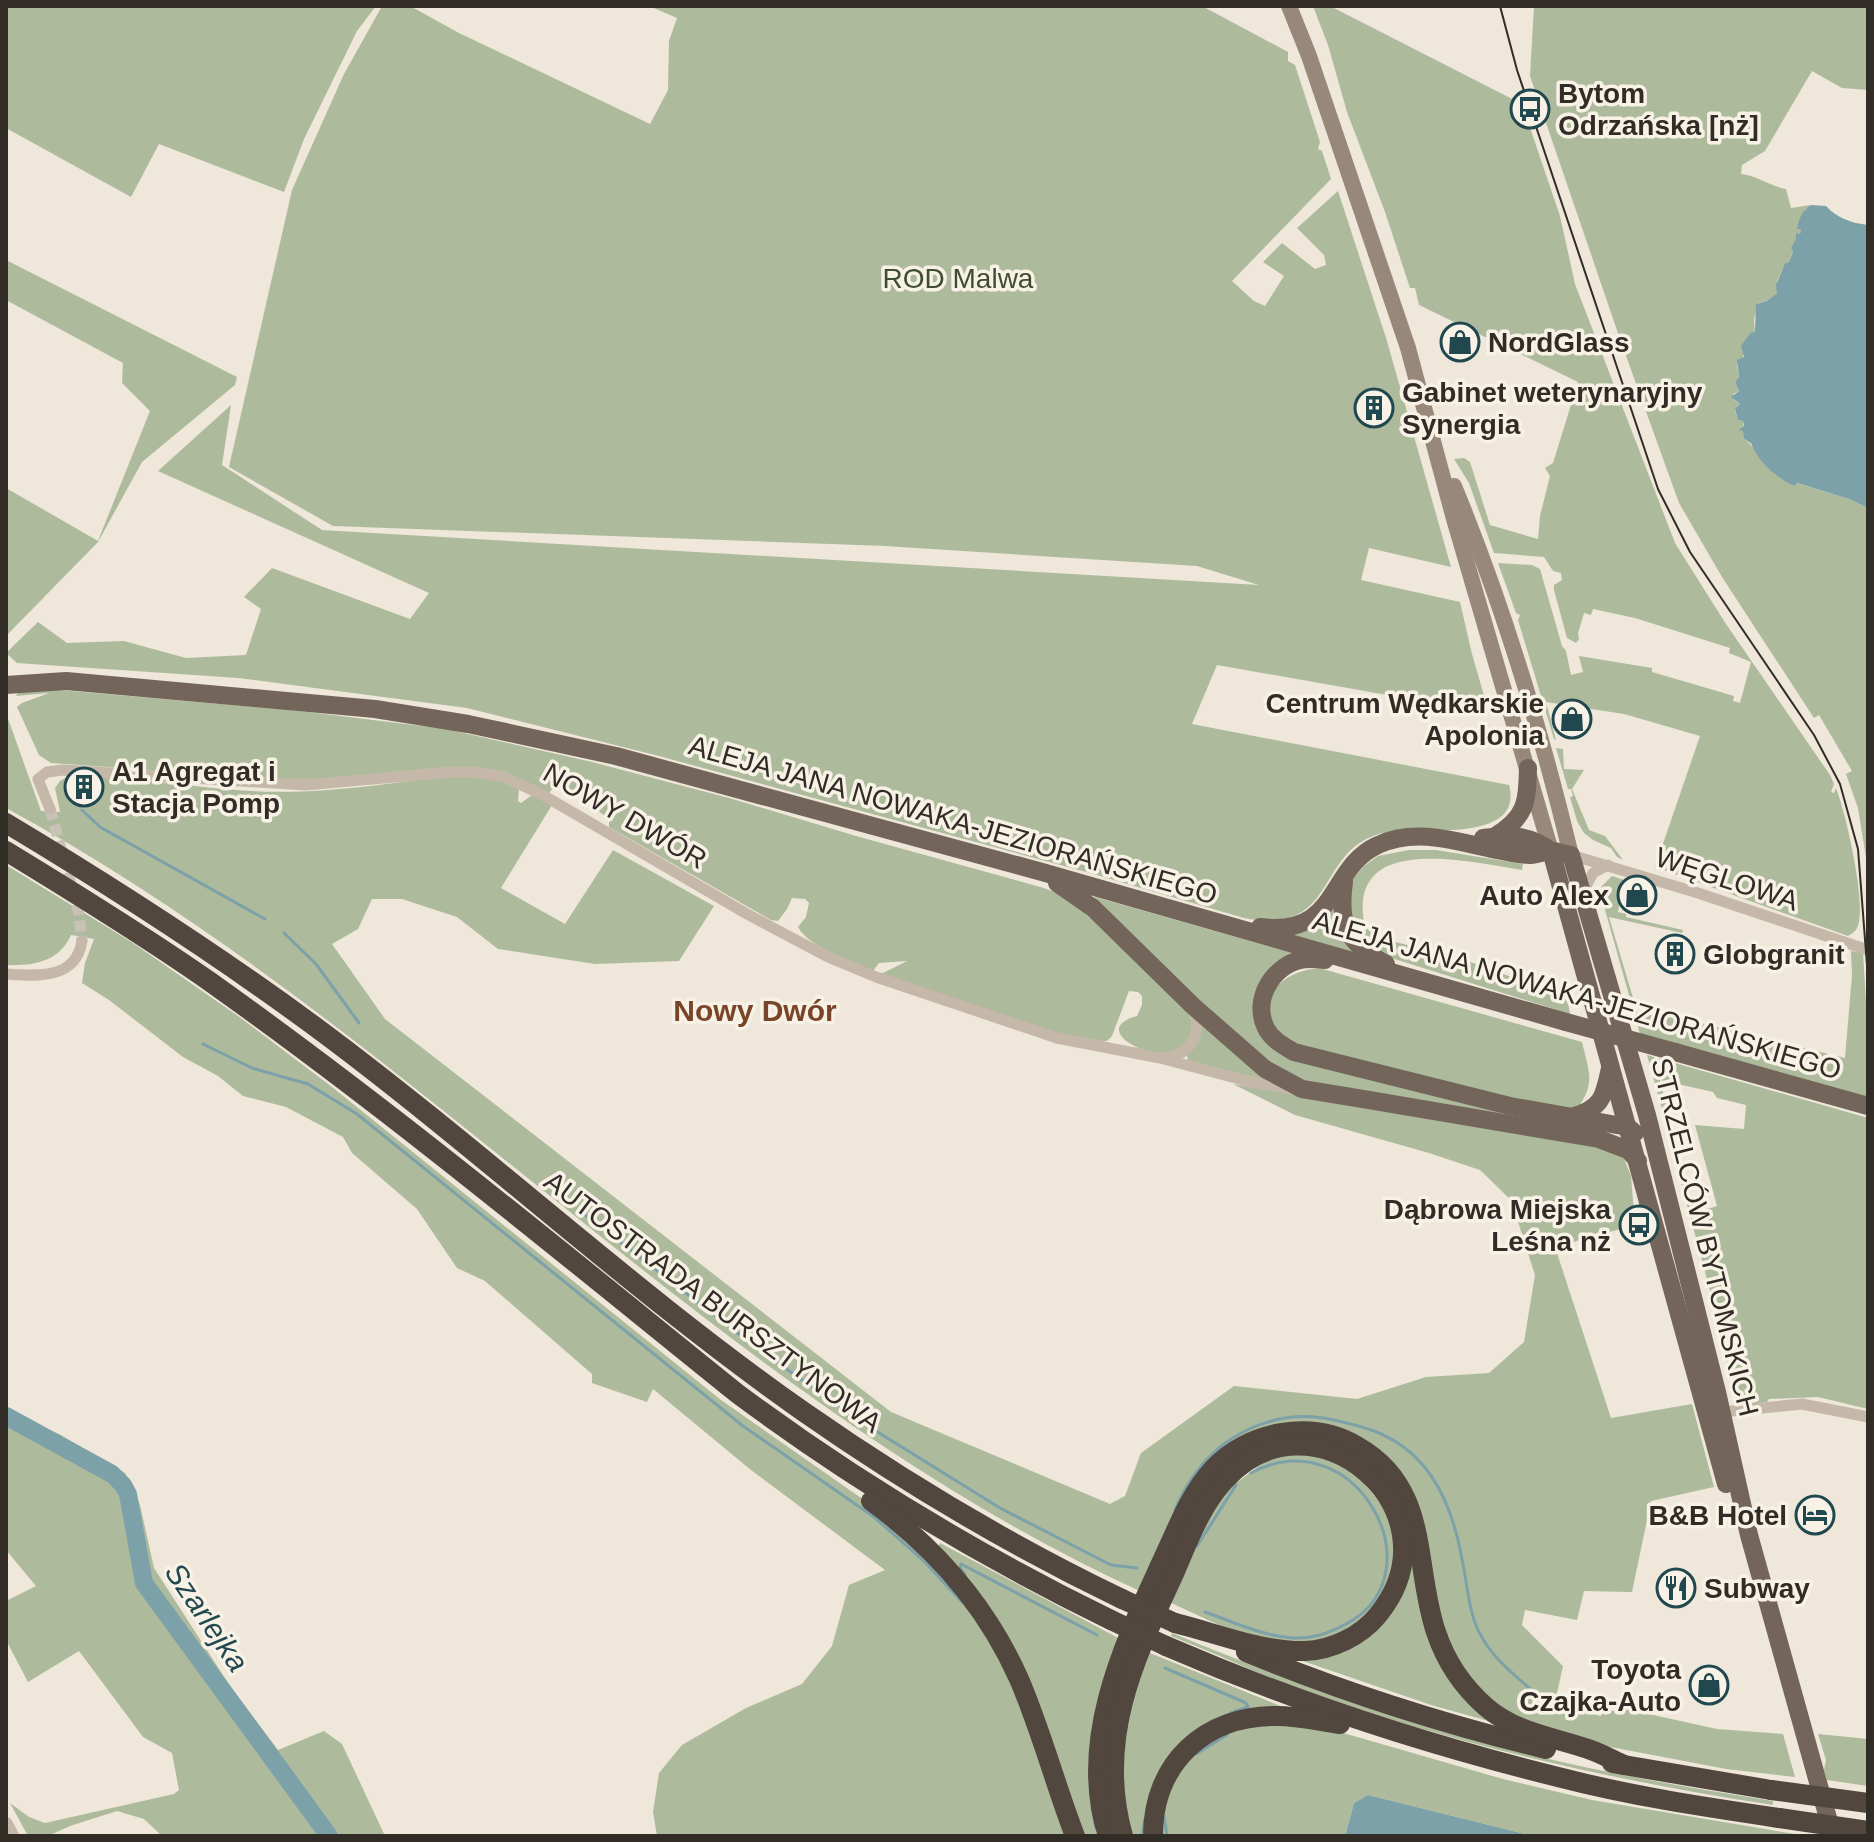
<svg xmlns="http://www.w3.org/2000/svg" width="1874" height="1842" font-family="Arial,sans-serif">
  <rect width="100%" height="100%" fill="#eee7da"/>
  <g fill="#adbb9c">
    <polygon points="6,6 376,6 357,31 304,139 284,192 159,144 131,197 6,128"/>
    <path d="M382 6H410L459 33 650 124 668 90 669 41 677 18 649 6H1202L1288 52V61L1295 65 1320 142 1318 149 1322 151 1331 179 1232 281 1254 301 1265 306 1284 276 1263 262 1282 243 1315 269 1326 265 1324 255 1297 228 1338 191 1387 341 1451 567 1369 548 1361 580 1460 602 1472 654 1489 713 1217 665 1192 724 1509 785C1525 846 1415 825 1379 834 1314 853 1339 936 1244 918L1090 873 659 756 467 708 238 678 17 663 6 653 38 622 67 643 124 641 186 658 246 655 261 609 244 597 272 568 410 619 429 593 158 471 231 405 222 465 322 530 1259 585 1197 566 885 546 333 526 229 467 292 190 344 74Z"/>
    <path d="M1313 6H1330L1522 104 1560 216 1575 284 1675 543 1726 624 1830 775 1834 784 1831 792 1834 793 1836 788C1845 810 1868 907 1857 928 1855 932 1851 934 1848 936L1655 867 1700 736 1624 714 1546 702 1556 740 1554 739 1518 620 1520 615 1516 613 1498 563 1532 565 1540 569 1562 646 1566 651 1571 675 1583 672 1579 656 1652 668V672L1734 696 1733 701 1740 703 1751 662 1729 653 1730 648 1635 618 1593 609 1591 615 1584 613 1578 633 1579 639 1576 643 1567 638 1554 590V585L1562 580 1561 573 1553 571 1544 557 1494 553 1469 483 1454 459 1464 458 1470 462 1490 525 1538 539 1540 516 1550 476 1545 468 1553 463 1578 382 1419 305 1415 288H1410L1385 212 1347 112 1328 45Z"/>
    <path d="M1534 6H1868V90L1842 88 1812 71 1765 151 1742 165 1741 174C1756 175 1769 186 1786 189L1791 208 1811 205 1805 210 1800 234 1789 262 1785 263 1777 281V293L1767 301 1758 303 1754 320 1755 333H1750L1742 346C1744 356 1745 357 1737 365L1739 377 1735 382 1739 391 1733 394 1734 400 1740 404 1735 410 1738 420 1743 421 1744 439C1754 445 1754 452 1761 460 1770 472 1780 478 1794 486L1796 483 1849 499 1868 508V870L1858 808 1846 774 1852 771 1819 715 1814 718 1722 577 1679 503 1621 342 1530 76Z"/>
    <polygon points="6,260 237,377 235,385 142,462 98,542 6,636 6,488 98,541 150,411 122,383 123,363 6,300"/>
    <path d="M59 690 292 710 446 729 592 762 729 798 856 836 1044 888 1062 895 1073 902 1188 1007 1194 1032C1189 1038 1183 1048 1177 1051 1151 1063 1088 1029 1137 1016L1142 1005V996L1138 992 1129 991 1112 1036 1107 1041H1100L1058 1033 881 974 907 961 879 963 873 971C853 962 808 947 798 927L806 917 809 903 805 899 792 898 787 909 778 921 771 920 609 827V819L577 795 554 787 549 793 506 773 306 781 51 763 39 755 17 707 22 703 49 693 16 696 19 691Z"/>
    <path d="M6 713 41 811 60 812 55 788 60 781 72 774C127 776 181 786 236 790 279 794 326 791 370 786 412 782 482 766 519 789L518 801 521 803 532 795 552 805 501 888 565 924 613 850 714 906 679 961 595 964 498 949 457 917 402 899H372L358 929 332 944 385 1019 891 1412 1110 1504 1125 1496 1141 1453 1234 1386 1357 1399 1426 1377 1489 1373 1524 1342 1535 1275 1511 1200 1480 1170 1429 1153 1295 1115 1233 1084 1596 1145 1623 1156 1631 1176 1635 1225 1555 1247 1611 1418 1692 1404 1714 1487 1651 1501 1632 1592 1584 1591 1577 1620 1525 1610 1522 1625 1563 1666 1554 1706 1601 1716 1603 1709 1619 1712 1621 1708 1717 1729 1783 1734 1795 1777 1726 1769 1600 1745 1506 1713 1480 1693 1443 1634 1414 1501 1267 1430 1142 1592C719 1399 412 1028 6 808Z"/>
    <polygon points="1556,748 1563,749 1564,769 1584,770 1572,789 1589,830 1605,836 1623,860 1617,857 1611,848 1593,840 1584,833 1577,821 1570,797 1573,796 1571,789 1568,789"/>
    <path d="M1409 850H1436L1523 864 1522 870C1469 862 1344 831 1365 927L1384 939 1465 960 1567 997 1570 1014 1372 952 1353 935 1347 897 1352 880 1364 866 1378 856Z"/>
    <path d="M6 865 133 943 238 1016 332 1087 721 1400 864 1500 930 1556 1004 1661 1068 1836H657L653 1812 659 1773 682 1745 746 1708 802 1684 832 1646 849 1585 885 1570 751 1470 653 1389 647 1402 592 1383V1374L485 1281 457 1268 417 1209 352 1153 343 1137 286 1107 243 1096 218 1076 183 1057 109 1000 82 983 85 963 94 939 71 935C59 962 34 966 6 965Z"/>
    <polygon points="1612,876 1655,890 1628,885 1627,889 1622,888 1618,912 1626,914 1626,917 1683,930 1682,933 1609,917 1639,1018 1659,1013 1845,1058 1852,975 1851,951 1863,953 1868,1035 1868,1098 1640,1034 1600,892 1602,886"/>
    <polygon points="1095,897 1296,954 1273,968 1267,1036 1502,1109 1500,1117 1311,1084 1255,1054 1093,900"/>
    <polygon points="1336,901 1361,958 1279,935"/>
    <path d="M1319 968 1582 1042C1589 1072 1596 1083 1577 1109L1561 1111 1304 1049C1251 1024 1261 974 1319 968Z"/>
    <polygon points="1201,1024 1269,1081 1188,1061 1187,1055 1199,1041"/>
    <polygon points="1647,1055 1868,1118 1868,1409 1818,1397 1769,1399 1767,1402 1741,1406 1736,1402 1726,1355 1725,1335 1711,1294 1663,1115 1668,1114 1695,1213 1717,1206 1695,1125 1744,1129 1746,1105 1717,1098 1713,1092 1660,1080 1667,1108 1662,1109"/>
    <polygon points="6,1412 59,1434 125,1473 140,1505 154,1568 230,1686 278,1750 324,1731 342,1744 385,1836 162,1836 144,1819 117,1811 70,1826 48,1836 28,1836 10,1803 29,1817 45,1823 174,1794 179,1790 172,1753 143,1737 79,1651 28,1682 6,1640 6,1601 36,1586 6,1550"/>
    <path d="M1291 1437C1319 1437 1350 1443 1371 1463 1428 1514 1409 1582 1435 1645 1442 1664 1455 1682 1469 1696 1478 1705 1495 1715 1499 1724L1431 1705 1294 1658C1313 1655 1335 1653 1352 1643 1448 1589 1409 1438 1298 1442 1268 1443 1243 1454 1222 1475 1195 1502 1174 1562 1157 1598L1152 1595C1186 1523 1203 1454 1291 1437Z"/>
    <polygon points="1313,1453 1351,1467 1392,1518 1395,1571 1372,1614 1338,1637 1287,1645 1223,1627 1167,1601 1220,1495 1271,1457"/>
    <polygon points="940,1543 1122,1640 1102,1836 1080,1836 1040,1723 937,1549"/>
    <path d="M1172 1633C1272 1674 1372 1711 1475 1740 1573 1768 1673 1785 1773 1801V1805C1615 1781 1463 1746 1312 1694 1264 1677 1218 1654 1171 1636Z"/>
    <polygon points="1145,1651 1293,1711 1193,1736 1149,1836 1130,1836 1119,1747"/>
    <polygon points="1255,1723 1326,1728 1503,1779 1592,1800 1807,1836 1533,1836 1368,1795 1354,1803 1345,1836 1160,1836 1161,1805 1182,1763 1213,1737"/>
    <polygon points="1818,1734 1868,1739 1868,1786 1827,1780 1824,1770 1826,1760"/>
  </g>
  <g fill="#7ca1a8">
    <path d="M1811 205 1826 206C1837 218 1851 223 1868 225V508L1849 499 1797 483 1794 486C1775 477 1757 461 1751 443L1744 439 1743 431 1739 430 1744 426 1743 421 1738 420 1735 409 1740 404 1731 397 1739 391 1735 382 1739 377 1737 360 1744 357 1741 346 1750 333 1755 332 1756 304 1767 301 1777 293 1776 285 1785 263 1789 262 1793 252 1791 248 1796 239V233L1800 234 1801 229H1797C1799 218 1802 211 1811 205Z"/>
    <polygon points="1368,1795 1533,1836 1345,1836 1354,1803"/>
  </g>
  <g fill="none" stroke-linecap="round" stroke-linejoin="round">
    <g stroke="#7ca1a8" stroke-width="3">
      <polyline points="82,810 100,827 265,919"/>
      <polyline points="284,933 316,964 359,1023"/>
      <polyline points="203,1044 252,1068 308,1084 357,1114 743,1426 874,1517 923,1560 962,1602"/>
      <polyline points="579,1210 762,1352 868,1426 1000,1508 1111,1565 1137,1568"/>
      <path d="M1175 1510C1195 1462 1228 1431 1279 1419 1310 1413 1333 1419 1362 1427 1426 1445 1451 1498 1462 1559 1467 1582 1468 1608 1478 1630 1490 1656 1513 1674 1534 1692"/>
      <polyline points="1197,1546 1236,1485"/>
      <polyline points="965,1574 960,1568 961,1564 1097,1635"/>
      <path d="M1205 1612C1233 1622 1263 1636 1293 1638 1313 1639 1329 1633 1346 1624 1441 1574 1355 1417 1251 1473"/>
      <polyline points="1165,1668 1246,1703 1248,1707 1230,1713"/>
      <polyline points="1196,1754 1227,1735"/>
      <polyline points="1092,1808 1096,1828"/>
      <polyline points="1164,1817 1167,1836"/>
      <polyline points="1142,1836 1145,1819"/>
    </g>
    <polyline stroke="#7ca1a8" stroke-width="18" points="6,1416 112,1474 123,1485 128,1494 144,1583 329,1836"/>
    <polyline stroke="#c8c2b6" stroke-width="11" stroke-dasharray="11 5.5" stroke-linecap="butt" points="50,809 78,909 82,941"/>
    <g stroke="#c5b8a8" stroke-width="11">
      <polyline points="50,809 38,779 47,772 63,770 306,785 450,772 476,772 504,777 541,794 747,914 828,957 876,977 1057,1038 1160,1058 1247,1081 1292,1089"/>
      <polyline points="1571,855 1698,893 1868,950"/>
      <polyline points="1583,892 1593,873 1608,865"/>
      <path d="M6 974C36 976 76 980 82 941"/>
      <path d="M1165 1058C1191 1055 1202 1033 1194 1010"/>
      <polyline points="1722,1412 1802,1404 1868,1417"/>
    </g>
    <polyline stroke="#c5b8a8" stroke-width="14" points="6,1824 12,1836"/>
    <g stroke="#988879" stroke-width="16">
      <polyline points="1289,6 1309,56 1408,348 1454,519 1551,851"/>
      <path d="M1454 486C1503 605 1541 730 1571 855"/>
    </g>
    <g stroke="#73655a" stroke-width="18">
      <polyline points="6,685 66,681 375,709 468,724 616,756 1042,872 1566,1022"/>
      <path d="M1494 837C1526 817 1527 804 1528 768"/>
      <path d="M1483 838C1510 835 1529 834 1551 851"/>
      <polyline points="1551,851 1726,1484"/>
      <path d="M1344 882C1338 926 1347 943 1386 964"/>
      <polyline points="1057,883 1093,908 1193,1006 1265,1069 1302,1089 1363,1099 1599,1139 1628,1150 1638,1161"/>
      <path d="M1260 927C1340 937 1327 868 1378 845 1426 822 1480 852 1529 855 1537 855 1545 851 1553 851 1559 852 1565 854 1571 855L1647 1115 1717 1392 1749 1535 1833 1836"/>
      <path d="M1325 960C1317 959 1308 958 1300 960 1272 967 1252 1000 1266 1028 1272 1040 1284 1046 1294 1052L1510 1106 1628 1127 1635 1133"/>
      <polyline points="1675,1052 1868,1106"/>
      <path d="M1571 1117C1602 1109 1604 1097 1610 1068"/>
    </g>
    <g stroke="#52473f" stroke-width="20">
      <path d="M6 823C116 889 223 958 325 1034 488 1156 637 1295 804 1412 904 1482 1012 1546 1122 1599"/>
      <path d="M6 851C75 893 143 935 209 981 392 1111 564 1254 738 1394 855 1481 980 1556 1111 1620"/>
      <path d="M871 1501C936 1548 986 1605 1019 1679 1041 1730 1055 1784 1075 1836"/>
      <path d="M1166 1646C1293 1701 1424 1744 1558 1777 1631 1796 1705 1807 1779 1818"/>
      <path d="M1246 1652C1343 1692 1443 1724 1546 1749"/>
      <polyline points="1612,1763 1771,1790"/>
      <path d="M1108 1836C1077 1741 1124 1644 1163 1559 1177 1529 1190 1494 1213 1469 1248 1431 1311 1419 1357 1446 1431 1488 1413 1564 1436 1632 1446 1662 1462 1686 1486 1707 1516 1733 1554 1737 1591 1750 1602 1754 1613 1760 1624 1765"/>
      <path d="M1123 1836C1096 1740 1133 1662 1173 1576 1187 1544 1200 1507 1224 1481 1312 1382 1463 1511 1378 1615 1361 1636 1332 1650 1305 1651 1262 1652 1216 1633 1175 1623"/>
      <path d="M1153 1836C1153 1763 1205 1715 1277 1716 1298 1716 1319 1721 1340 1724"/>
    </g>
    <polyline stroke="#322c27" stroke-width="2" points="1500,6 1517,70 1658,489 1690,552 1814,735 1840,784 1858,849 1868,978"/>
    <polyline stroke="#73655a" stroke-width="18" points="1566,1022 1675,1052"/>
    <g stroke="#52473f" stroke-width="20">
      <polyline points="1122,1599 1175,1623"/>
      <polyline points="1111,1620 1166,1646"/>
      <polyline points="1771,1790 1868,1803"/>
      <polyline points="1779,1818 1868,1831"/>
    </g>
  </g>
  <defs>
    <symbol id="bus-ring" viewBox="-11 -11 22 22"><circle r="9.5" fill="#f7f1e6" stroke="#21474f" stroke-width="1.5"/><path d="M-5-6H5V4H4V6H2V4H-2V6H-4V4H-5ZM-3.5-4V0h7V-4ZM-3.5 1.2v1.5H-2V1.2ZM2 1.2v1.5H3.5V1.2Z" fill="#21474f"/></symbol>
    <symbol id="shop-ring" viewBox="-11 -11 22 22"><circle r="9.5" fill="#f7f1e6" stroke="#21474f" stroke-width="1.5"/><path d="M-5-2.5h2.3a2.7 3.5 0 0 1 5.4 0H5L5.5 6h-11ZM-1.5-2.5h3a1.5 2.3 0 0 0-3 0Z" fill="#21474f"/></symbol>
    <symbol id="building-ring" viewBox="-11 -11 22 22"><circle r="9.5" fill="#f7f1e6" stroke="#21474f" stroke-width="1.5"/><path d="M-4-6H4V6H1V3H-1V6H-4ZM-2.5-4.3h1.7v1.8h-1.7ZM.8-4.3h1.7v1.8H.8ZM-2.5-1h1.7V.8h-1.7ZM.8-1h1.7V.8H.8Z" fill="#21474f"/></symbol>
    <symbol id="hotel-ring" viewBox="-11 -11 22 22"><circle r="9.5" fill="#f7f1e6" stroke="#21474f" stroke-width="1.5"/><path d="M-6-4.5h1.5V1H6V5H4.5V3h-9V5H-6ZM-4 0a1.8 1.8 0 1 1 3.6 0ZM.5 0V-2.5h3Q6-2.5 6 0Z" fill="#21474f"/></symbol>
    <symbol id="restaurant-ring" viewBox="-11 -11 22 22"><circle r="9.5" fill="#f7f1e6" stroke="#21474f" stroke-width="1.5"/><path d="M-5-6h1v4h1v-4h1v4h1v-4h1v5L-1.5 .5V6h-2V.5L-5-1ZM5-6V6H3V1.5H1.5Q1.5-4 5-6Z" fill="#21474f"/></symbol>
  </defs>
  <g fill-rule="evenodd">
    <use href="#bus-ring" x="1508" y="87" width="44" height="44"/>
    <use href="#shop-ring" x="1438" y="320" width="44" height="44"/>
    <use href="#building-ring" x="1352" y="386" width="44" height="44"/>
    <use href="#shop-ring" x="1550" y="697" width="44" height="44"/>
    <use href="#building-ring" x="62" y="765" width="44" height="44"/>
    <use href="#shop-ring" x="1615" y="873" width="44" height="44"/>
    <use href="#building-ring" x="1653" y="932" width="44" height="44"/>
    <use href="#bus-ring" x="1617" y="1203" width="44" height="44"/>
    <use href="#hotel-ring" x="1793" y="1493" width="44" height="44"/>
    <use href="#restaurant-ring" x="1654" y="1566" width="44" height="44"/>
    <use href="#shop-ring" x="1687" y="1663" width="44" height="44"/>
  </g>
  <g text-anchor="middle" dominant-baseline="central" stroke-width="7" stroke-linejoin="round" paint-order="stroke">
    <g font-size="28" font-weight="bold" fill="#322c27" stroke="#f7f1e6" text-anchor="start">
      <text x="1558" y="93">Bytom<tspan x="1558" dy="32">Odrzańska [nż]</tspan></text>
      <text x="1488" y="342">NordGlass</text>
      <text x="1402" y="392">Gabinet weterynaryjny<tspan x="1402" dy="32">Synergia</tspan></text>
      <text x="1544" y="703" text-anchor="end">Centrum Wędkarskie<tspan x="1544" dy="32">Apolonia</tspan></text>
      <text x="112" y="771">A1 Agregat i<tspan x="112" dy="32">Stacja Pomp</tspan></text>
      <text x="1609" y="895" text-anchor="end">Auto Alex</text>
      <text x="1703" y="954">Globgranit</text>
      <text x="1611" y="1209" text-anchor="end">Dąbrowa Miejska<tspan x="1611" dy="32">Leśna nż</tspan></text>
      <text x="1787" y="1515" text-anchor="end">B&amp;B Hotel</text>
      <text x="1704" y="1588">Subway</text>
      <text x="1681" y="1669" text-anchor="end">Toyota<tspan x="1681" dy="32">Czajka-Auto</tspan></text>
    </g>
    <g font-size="28" fill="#3e4e2e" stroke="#f7f1e6">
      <text x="958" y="278">ROD Malwa</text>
    </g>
    <g font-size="28" fill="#322c27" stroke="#f7f1e6">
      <text transform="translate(625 816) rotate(30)">NOWY DWÓR</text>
      <text transform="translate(953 820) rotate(16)">ALEJA JANA NOWAKA-JEZIORAŃSKIEGO</text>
      <text transform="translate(1727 879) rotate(18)">WĘGLOWA</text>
      <text transform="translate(1577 995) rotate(16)">ALEJA JANA NOWAKA-JEZIORAŃSKIEGO</text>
      <text transform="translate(1705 1237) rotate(76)">STRZELCÓW BYTOMSKICH</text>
      <text transform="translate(713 1302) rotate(37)">AUTOSTRADA BURSZTYNOWA</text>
    </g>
    <g font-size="30" font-weight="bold" fill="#784529" stroke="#f7f1e6">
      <text x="755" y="1010">Nowy Dwór</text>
    </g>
    <g font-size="30" font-style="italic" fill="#21474f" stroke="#f7f1e6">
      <text transform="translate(207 1617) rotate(56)">Szarlejka</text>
    </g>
  </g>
  <rect width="1874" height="1842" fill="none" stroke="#322c27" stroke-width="16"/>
</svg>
